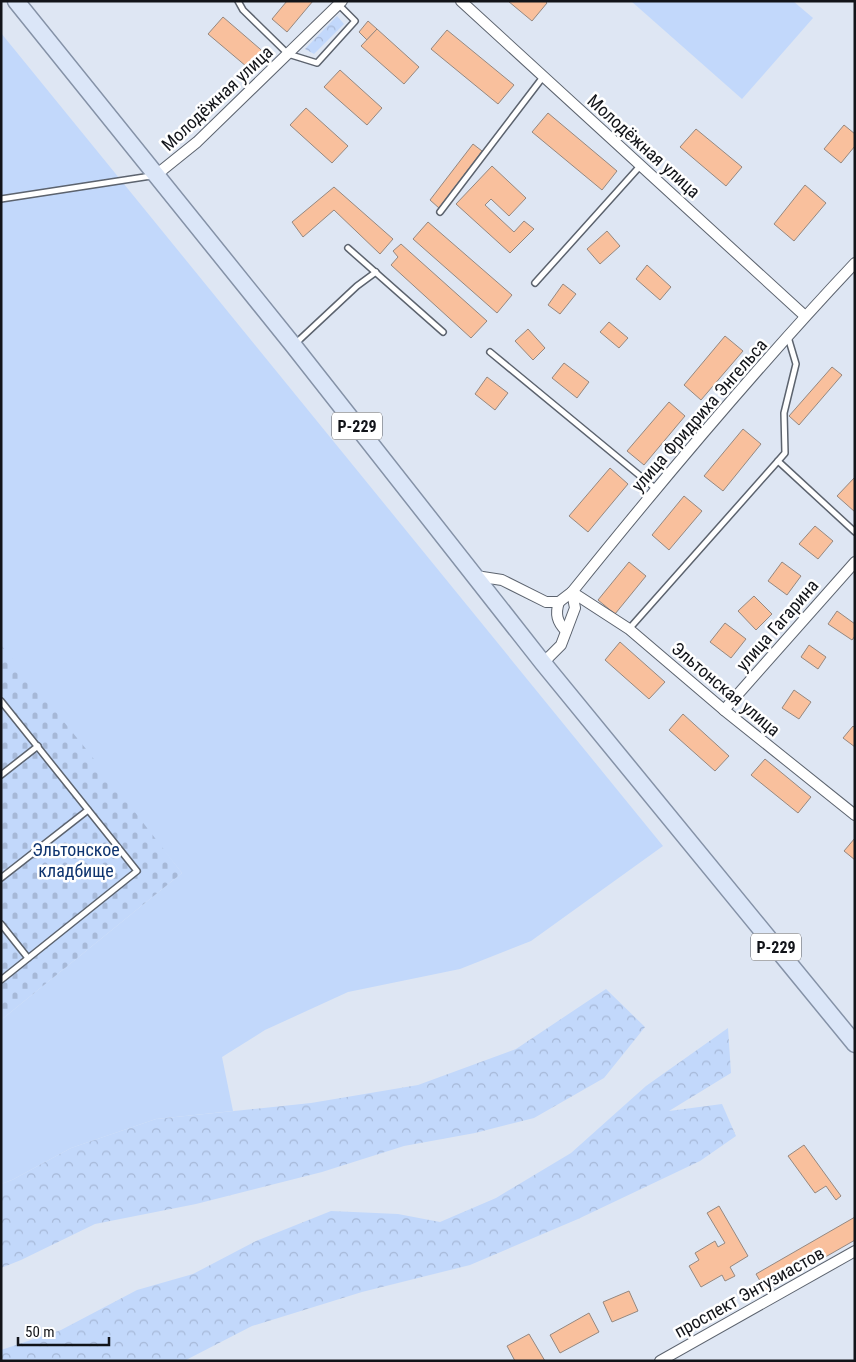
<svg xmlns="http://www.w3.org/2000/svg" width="856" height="1362" font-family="'Roboto Condensed',sans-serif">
  <defs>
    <pattern id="forest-crowns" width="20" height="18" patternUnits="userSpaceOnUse" patternTransform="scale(1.25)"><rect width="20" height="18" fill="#c2d8fb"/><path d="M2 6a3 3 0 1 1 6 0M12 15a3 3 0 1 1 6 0" fill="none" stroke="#a6b8d7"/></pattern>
    <pattern id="cemetery-stones" width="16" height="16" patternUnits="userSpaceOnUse" patternTransform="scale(1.25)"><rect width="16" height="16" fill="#c2d8fb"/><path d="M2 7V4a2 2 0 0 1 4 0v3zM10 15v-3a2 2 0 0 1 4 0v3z" fill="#a6b8d7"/></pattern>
  </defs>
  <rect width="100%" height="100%" fill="#dee6f3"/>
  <g fill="#c2d8fb">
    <polygon points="631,1 793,1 813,18 742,99"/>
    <polygon points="1,33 663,846 531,941 460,969 348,992 265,1030 222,1057 233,1111 156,1119 71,1148 12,1180 1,1184 1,1020 182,873 1,648"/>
  </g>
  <g fill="url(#forest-crowns)">
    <polygon points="337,16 344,24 314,54 305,49"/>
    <polygon points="606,989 645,1027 604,1078 534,1118 475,1133 404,1146 322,1172 196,1204 95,1224 21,1260 1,1268 1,1184 12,1180 71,1148 156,1119 311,1103 418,1085 516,1049"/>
    <polygon points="728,1028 731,1073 669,1111 722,1104 736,1136 700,1161 578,1219 470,1265 362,1292 252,1326 184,1361 1,1361 1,1350 61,1330 137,1290 193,1274 256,1241 331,1211 398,1214 440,1222 496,1198 571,1153 646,1086"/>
  </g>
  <polygon fill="url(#cemetery-stones)" points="1,645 86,749 182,873 1,1020"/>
  <g fill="#f9c09d" stroke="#958880">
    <polygon points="287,1 313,1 287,32 272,19"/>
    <polygon points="508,1 545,1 547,3 532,21"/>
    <polygon points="223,17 267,55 253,72 208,34"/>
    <polygon points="368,21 377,29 367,40 359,32"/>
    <polygon points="377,29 419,67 404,84 361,46"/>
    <polygon points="447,30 514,85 498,104 431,49"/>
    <polygon points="340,70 382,108 367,125 324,87"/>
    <polygon points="306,108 348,146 332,163 290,125"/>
    <polygon points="548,113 617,171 602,190 532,132"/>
    <polygon points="844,125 855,134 855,146 841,163 824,149"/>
    <polygon points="696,129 742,167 726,186 680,147"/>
    <polygon points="473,144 482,151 439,208 430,200"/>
    <polygon points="492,166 526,198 509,216 491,199 485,205 514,232 524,221 534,229 510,253 456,204"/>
    <polygon points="805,185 826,203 794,241 774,224"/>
    <polygon points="334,187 393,239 380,254 334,210 303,237 292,222"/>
    <polygon points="428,222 512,295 497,313 413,239"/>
    <polygon points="607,231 620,246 600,264 587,249"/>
    <polygon points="401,244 487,321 471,338 391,265 398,257 393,251"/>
    <polygon points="647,265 671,287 660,300 636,279"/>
    <polygon points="563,284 576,294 560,314 548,305"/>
    <polygon points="609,322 628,338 619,348 600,332"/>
    <polygon points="528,329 545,348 533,360 515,341"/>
    <polygon points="725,336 743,351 701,400 684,385"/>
    <polygon points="564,363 589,382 577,398 552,378"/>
    <polygon points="832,367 842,375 799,425 789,416"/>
    <polygon points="487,377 508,393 495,410 475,394"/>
    <polygon points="669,402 685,416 644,465 627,451"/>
    <polygon points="743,429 761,444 723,491 704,476"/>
    <polygon points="610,468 628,484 588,532 569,516"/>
    <polygon points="855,477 855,512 837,496"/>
    <polygon points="684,496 702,511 669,550 652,535"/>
    <polygon points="815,526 833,541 818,559 799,544"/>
    <polygon points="629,562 646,576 615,614 598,600"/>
    <polygon points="782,562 801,576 787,595 768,581"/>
    <polygon points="754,596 772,614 756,630 738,611"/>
    <polygon points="837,611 855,624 855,636 852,640 828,624"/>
    <polygon points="725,623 746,639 731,658 710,642"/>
    <polygon points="620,642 665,682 649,699 605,660"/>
    <polygon points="809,645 826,657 818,669 801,657"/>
    <polygon points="794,690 811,702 799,719 782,708"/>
    <polygon points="683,714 729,756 715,771 669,730"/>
    <polygon points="853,726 855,728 855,747 843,738"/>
    <polygon points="765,759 811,797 798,813 751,775"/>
    <polygon points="855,838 855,860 844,851"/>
    <polygon points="804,1145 841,1196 836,1200 826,1186 815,1193 788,1156"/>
    <polygon points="719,1206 748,1256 730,1267 735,1276 725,1281 722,1275 701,1287 689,1266 699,1260 695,1253 715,1241 718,1247 725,1243 707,1213"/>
    <polygon points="855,1217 855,1240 766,1291 756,1274"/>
    <polygon points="629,1291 638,1311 612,1322 603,1302"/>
    <polygon points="589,1313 599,1332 560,1353 550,1335"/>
    <polygon points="529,1334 545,1361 515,1361 507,1346"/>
  </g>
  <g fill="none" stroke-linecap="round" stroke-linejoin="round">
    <defs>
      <g id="lane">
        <polyline points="238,1 243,10 288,54 317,63 355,21 339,5"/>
        <polyline points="1,199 151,176"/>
        <polyline points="440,212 543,77"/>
        <polyline points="348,248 443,332"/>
        <polyline points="535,283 641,165"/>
        <polyline points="788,337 796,364 784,413 785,453 778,461 855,532"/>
        <polyline points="296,343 357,286 376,272"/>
        <polyline points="490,352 656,489"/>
        <polyline points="629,629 778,461"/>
        <polyline points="1,701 137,871 1,980"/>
        <polyline points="1,775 38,746"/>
        <polyline points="1,878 88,810"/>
        <polyline points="1,924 28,958"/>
      </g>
      <g id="street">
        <polyline points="461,1 805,316"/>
        <polyline points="156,175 197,142 342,1"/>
        <polyline points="476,576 502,580 546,602 559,602 572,592 629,629 724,710 855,815"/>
        <path d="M559 602C555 614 557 622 566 631"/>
        <path d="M543 663 561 645 575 608 572 592C663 479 756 368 855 263"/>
        <polyline points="724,710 855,562"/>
        <polyline points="660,1361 855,1251"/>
      </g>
      <polyline id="primary" points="16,1 293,345 543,663 855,1044"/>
    </defs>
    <use href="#lane" stroke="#5c636e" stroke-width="8"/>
    <use href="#street" stroke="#5c636e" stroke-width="12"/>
    <use href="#primary" stroke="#8592a7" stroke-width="19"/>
    <use href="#lane" stroke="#fff" stroke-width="5"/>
    <use href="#street" stroke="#fff" stroke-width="10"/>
    <use href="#primary" stroke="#dbe6f8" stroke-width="16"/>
  </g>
  <g text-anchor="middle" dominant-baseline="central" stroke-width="5" stroke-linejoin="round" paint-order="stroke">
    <g fill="#fff" stroke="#595a5e" stroke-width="1">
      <rect x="332" y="412.5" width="50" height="27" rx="4"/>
      <rect x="751" y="933.5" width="50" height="27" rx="4"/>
    </g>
    <g font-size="16" font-weight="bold" fill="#121419">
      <text x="357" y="426">Р-229</text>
      <text x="776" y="947">Р-229</text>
    </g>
    <g font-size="18" fill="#121419" stroke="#fff">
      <text transform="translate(217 98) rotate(-43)">Молодёжная улица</text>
      <text transform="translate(644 146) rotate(42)">Молодёжная улица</text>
      <text transform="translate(699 415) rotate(-49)">улица Фридриха Энгельса</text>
      <text transform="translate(777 625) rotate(-49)">улица Гагарина</text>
      <text transform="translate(726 689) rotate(40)">Эльтонская улица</text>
      <text transform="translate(749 1292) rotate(-29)">проспект Энтузиастов</text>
    </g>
    <g font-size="18" fill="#0e346f" stroke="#fff">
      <text x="76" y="849">Эльтонское<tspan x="76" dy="21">кладбище</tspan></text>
    </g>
  </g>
  <rect width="856" height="1362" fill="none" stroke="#121419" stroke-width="5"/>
  <path d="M18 1337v8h91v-8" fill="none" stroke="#121419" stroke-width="2.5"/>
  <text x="25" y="1337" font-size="15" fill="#121419" stroke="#ffffff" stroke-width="4" paint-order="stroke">50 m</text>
</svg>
